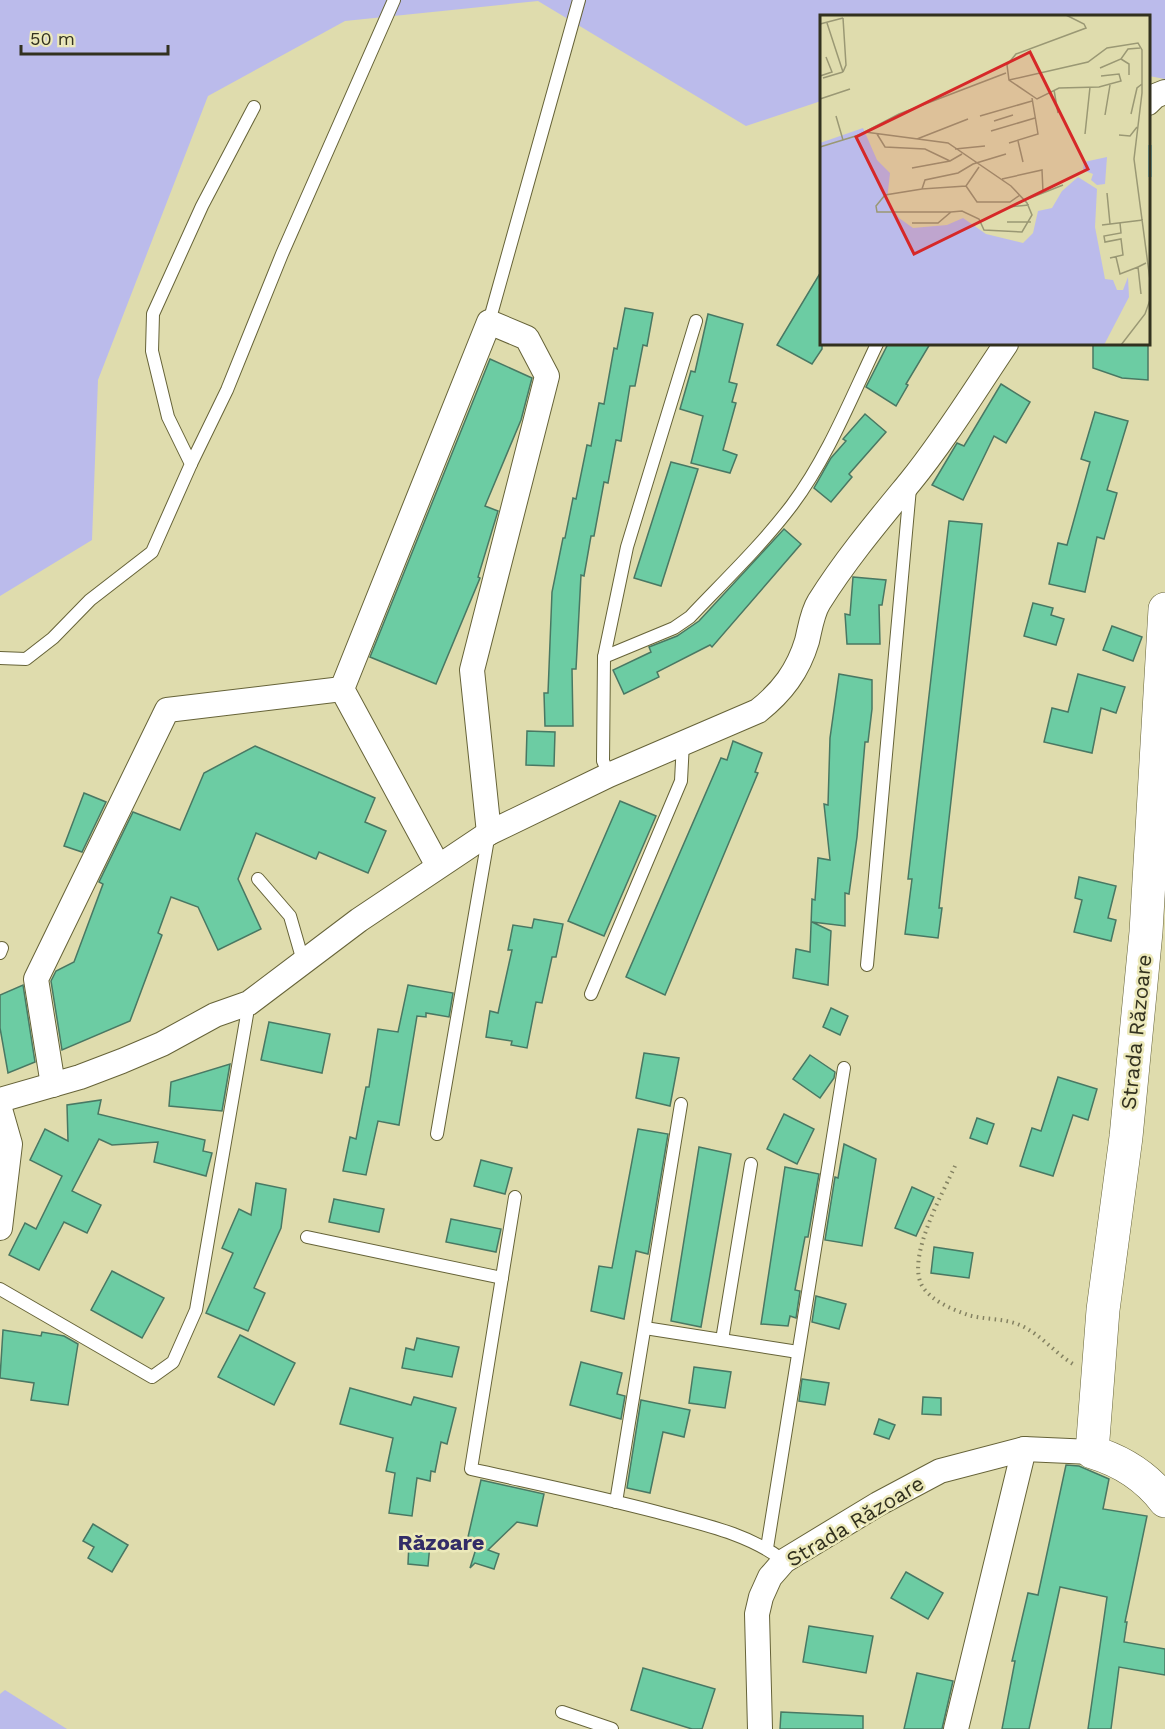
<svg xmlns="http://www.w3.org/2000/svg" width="1165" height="1729" font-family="'Work Sans',sans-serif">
  <rect width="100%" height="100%" fill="#dfdcad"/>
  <g fill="#bbbbeb">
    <polygon points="0,0 1165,0 1165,79 1149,76 1148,16 822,16 821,101 746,126 538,1 345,21 208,96 98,380 92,540 0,596"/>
    <polygon points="5,1690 67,1729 0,1729 0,1694"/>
  </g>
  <g fill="#6ccca3" stroke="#497863" stroke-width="1.5">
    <polygon points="822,270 822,349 812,364 777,345"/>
    <polygon points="625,308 653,313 647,346 643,345 635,386 630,386 621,441 616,440 608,483 604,482 594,536 591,536 584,576 581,575 576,669 572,669 573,726 545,726 544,693 548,693 552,592 563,538 565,538 573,498 576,499 587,445 591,446 599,403 604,404 614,348 617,349"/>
    <polygon points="708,314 743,324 729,382 737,384 732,402 736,403 723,450 737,455 730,473 691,463 703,416 680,409 691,371 695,372"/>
    <polygon points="888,344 930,344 906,384 908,385 896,406 866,387"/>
    <polygon points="1093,344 1148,344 1148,380 1122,378 1093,368"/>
    <polygon points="490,359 532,378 521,420 485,506 498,511 478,577 480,578 436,684 370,657"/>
    <polygon points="1001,384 1030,402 1006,443 994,436 963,500 932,485 957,443 964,446"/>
    <polygon points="1095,412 1128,421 1107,490 1117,493 1104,539 1097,537 1085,592 1049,584 1058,543 1067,545 1090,462 1081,459"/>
    <polygon points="865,414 886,432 849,474 852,477 831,502 814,488 831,458 846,441 843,439"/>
    <polygon points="671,462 698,469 661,586 634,578"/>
    <polygon points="949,521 982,524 939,908 942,908 938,938 905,934 912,879 908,879"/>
    <polygon points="784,529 801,544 712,647 710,645 657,672 659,677 624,694 613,670 651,652 649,647 677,636 699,621"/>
    <polygon points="853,577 886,580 882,605 879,605 880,644 847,644 845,614 850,615"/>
    <polygon points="1033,603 1053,608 1051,615 1064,619 1056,645 1024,636"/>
    <polygon points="1112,626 1142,637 1133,661 1103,650"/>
    <polygon points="839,674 872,680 872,709 868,742 865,742 857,837 849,894 845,893 845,926 812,922 831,931 828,985 793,978 796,949 810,952 812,899 815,900 818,858 830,860 824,804 828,805 830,738"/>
    <polygon points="1078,674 1125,687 1116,713 1101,708 1092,753 1044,742 1052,708 1068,712"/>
    <polygon points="527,731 555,732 554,766 526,765"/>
    <polygon points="733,741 762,753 755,772 758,773 665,995 626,977 721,758 727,760"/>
    <polygon points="255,746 375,798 365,822 386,831 368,873 319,852 316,859 256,833 238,879 261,929 218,950 198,907 171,897 158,933 162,935 130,1021 62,1050 51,981 56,971 74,962 103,884 99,882 133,812 180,830 204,773"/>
    <polygon points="84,793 106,802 82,852 64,846"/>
    <polygon points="620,801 656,816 604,936 568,921"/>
    <polygon points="1079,877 1116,886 1108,918 1116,920 1111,941 1074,932 1082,900 1075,898"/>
    <polygon points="534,919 563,924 556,957 552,957 542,1003 536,1002 527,1048 511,1045 512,1041 486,1037 490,1011 498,1013 512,950 508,950 513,925 532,928"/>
    <polygon points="23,985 35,1062 8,1073 0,1028 0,995"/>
    <polygon points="408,985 453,993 449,1017 426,1013 426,1017 417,1016 399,1125 378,1121 366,1175 343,1171 350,1137 356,1139 366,1087 369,1087 378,1029 398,1032"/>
    <polygon points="831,1008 848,1016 840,1035 823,1027"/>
    <polygon points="269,1022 330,1034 322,1073 261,1060"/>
    <polygon points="644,1053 679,1058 670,1106 636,1098"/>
    <polygon points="810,1055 835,1072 834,1078 820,1098 793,1079"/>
    <polygon points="230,1064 222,1111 169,1106 171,1082"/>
    <polygon points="1058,1077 1097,1089 1088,1120 1073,1115 1053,1176 1020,1166 1032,1128 1041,1131"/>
    <polygon points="101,1100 98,1114 205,1140 203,1151 212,1153 206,1176 154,1162 158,1142 112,1145 99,1139 72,1191 101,1205 87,1233 64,1222 39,1270 9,1255 25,1223 36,1229 62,1176 30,1160 45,1129 68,1141 67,1105"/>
    <polygon points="784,1114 814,1129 797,1164 767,1149"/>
    <polygon points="977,1118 994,1124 987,1144 970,1138"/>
    <polygon points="638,1129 668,1134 648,1254 636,1251 624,1319 591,1311 599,1266 612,1268"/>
    <polygon points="844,1144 876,1159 862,1246 825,1240 835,1177 838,1178"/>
    <polygon points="699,1147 731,1154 701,1327 671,1321"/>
    <polygon points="481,1160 512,1168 505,1194 474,1186"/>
    <polygon points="785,1167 819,1174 808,1237 805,1237 795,1290 800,1291 796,1318 790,1316 788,1326 761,1324"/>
    <polygon points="256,1183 286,1189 281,1228 254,1288 265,1293 248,1331 206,1313 233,1253 222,1248 239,1209 251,1215"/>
    <polygon points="912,1187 934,1197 916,1236 895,1228"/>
    <polygon points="334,1199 384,1209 379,1232 329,1222"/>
    <polygon points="451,1219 501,1229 496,1252 446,1242"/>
    <polygon points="934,1247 973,1253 969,1278 931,1273"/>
    <polygon points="112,1271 164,1298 142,1338 91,1310"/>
    <polygon points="816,1296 846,1304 839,1329 812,1322"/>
    <polygon points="3,1330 41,1336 42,1332 64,1336 78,1344 68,1405 31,1400 34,1383 0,1378"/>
    <polygon points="240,1335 295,1363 274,1405 218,1377"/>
    <polygon points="417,1338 459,1347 452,1377 402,1368 406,1348 414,1350"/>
    <polygon points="581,1362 622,1373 617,1394 625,1396 621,1419 570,1405"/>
    <polygon points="694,1367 731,1372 725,1408 689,1403"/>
    <polygon points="802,1379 829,1383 825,1405 799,1401"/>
    <polygon points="350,1388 411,1405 414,1397 456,1408 447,1444 441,1442 435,1472 431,1471 430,1481 417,1478 412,1516 389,1513 395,1473 386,1471 393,1438 340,1424"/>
    <polygon points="923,1397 941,1398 941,1415 922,1414"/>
    <polygon points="641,1400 690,1410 684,1437 663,1432 650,1493 627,1488"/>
    <polygon points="879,1419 895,1425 889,1439 874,1434"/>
    <polygon points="1066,1465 1079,1466 1109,1479 1103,1509 1147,1516 1125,1622 1127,1622 1124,1642 1165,1649 1165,1675 1119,1667 1111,1729 1088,1729 1107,1597 1060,1587 1029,1729 1002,1729 1015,1661 1012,1661 1028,1593 1038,1595"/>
    <polygon points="481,1480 544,1494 537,1526 517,1522 488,1550 499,1554 494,1569 475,1563 470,1568 479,1539 468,1537"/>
    <polygon points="93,1524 128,1545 112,1572 88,1558 94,1547 83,1541"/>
    <polygon points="409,1542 430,1544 428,1566 408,1564"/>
    <polygon points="906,1572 943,1593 928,1619 891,1598"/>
    <polygon points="809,1626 873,1636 866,1673 803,1662"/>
    <polygon points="643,1668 715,1689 702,1729 692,1729 631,1710"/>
    <polygon points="917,1673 953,1681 942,1729 904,1729"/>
    <polygon points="781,1712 863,1716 863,1729 780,1729"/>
  </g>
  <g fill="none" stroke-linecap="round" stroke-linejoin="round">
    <defs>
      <g id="lane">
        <polyline points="489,322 579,0"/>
        <polyline points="191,464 227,390 282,254 394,0"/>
        <path d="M604 657 674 628 690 617C724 581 761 546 792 505 828 457 851 398 877 344"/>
        <polyline points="0,658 26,659 53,638 90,600 152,552 191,464 168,417 152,351 153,314 202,206 254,107"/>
        <polyline points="609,775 603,761 604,657 627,547 696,321"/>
        <polyline points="258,879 290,916 303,961"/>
        <polyline points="0,953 2,948"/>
        <polyline points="867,965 910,488"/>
        <polyline points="591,994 681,781 683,742"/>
        <polyline points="437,1134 489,833"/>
        <path d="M515 1197 471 1469C533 1483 596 1496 657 1512 701 1524 748 1533 784 1561"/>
        <polyline points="307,1237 502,1278"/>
        <polyline points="0,1289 152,1377 173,1362 196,1310 249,1003"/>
        <polyline points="645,1328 798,1352"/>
        <polyline points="722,1340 751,1164"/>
        <polyline points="616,1502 681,1104"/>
        <polyline points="767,1548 844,1068"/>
        <polyline points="562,1712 612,1729"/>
      </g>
      <g id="street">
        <polyline points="1148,103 1155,96 1165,92"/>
        <polyline points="438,866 342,689 489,322 527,338 547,376 472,670 489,833"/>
        <polyline points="53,1085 36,979 167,710 342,689"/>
        <path d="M0 1100 80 1077 122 1061 162 1044 215 1015 249 1003 359 920 489 833 609 775 758 711C782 692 798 671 807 641 810 629 812 613 819 602 846 559 878 521 910 482 945 439 975 390 1006 344"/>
        <polyline points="0,1109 10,1144 0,1228"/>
        <polyline points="760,1729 757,1614 761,1597 770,1577 784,1561 878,1504 940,1471 1024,1449 1092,1452"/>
        <polyline points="956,1729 1024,1449"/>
      </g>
      <path id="secondary" d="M1165 609 1146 932 1126 1137 1103 1310 1092 1452C1122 1461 1146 1476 1165 1501"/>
    </defs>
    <use href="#lane" stroke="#666338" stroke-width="14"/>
    <use href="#street" stroke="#666338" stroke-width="26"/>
    <use href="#secondary" stroke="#666338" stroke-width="34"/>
    <path stroke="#848262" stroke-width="4" stroke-dasharray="1.5 4.5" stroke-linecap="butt" d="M955 1166C943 1193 902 1264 925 1290 936 1303 952 1309 968 1315 985 1320 1006 1318 1022 1326 1041 1335 1054 1352 1073 1364"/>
    <use href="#lane" stroke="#fff" stroke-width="12"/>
    <use href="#street" stroke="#fff" stroke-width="24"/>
    <use href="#secondary" stroke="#fff" stroke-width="33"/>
  </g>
  <g text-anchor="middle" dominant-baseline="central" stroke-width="5" stroke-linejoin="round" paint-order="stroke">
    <g font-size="21" fill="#32311f" stroke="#ece9ba">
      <text transform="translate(1136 1032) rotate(-84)">Strada Răzoare</text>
      <text transform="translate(855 1521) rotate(-31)">Strada Răzoare</text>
    </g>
    <g font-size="22" font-weight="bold" fill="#322c67" stroke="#ece9ba">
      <text x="441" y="1542">Răzoare</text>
    </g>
  </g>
  <g transform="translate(820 15)">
    <rect width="330" height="330" fill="#dfdcad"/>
    <path d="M43 113 57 145 70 158 67 185 79 203 93 213 127 210 143 203 166 219 203 228 213 218 218 196 232 193 242 176 258 162 277 174 275 212 285 264 293 265 297 275H303L308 262 309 282 284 330H0V128ZM287 142 285 169 277 170 271 165 273 159 263 155 264 147Z" fill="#bbbbeb"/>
    <path fill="none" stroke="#3da9cd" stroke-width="3" d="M330 130V162"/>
    <path fill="none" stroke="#9a9874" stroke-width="1.5" d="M246 0 264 9 266 13 196 39 187 50 189 65 217 84 239 73 279 72 301 66 299 59 281 61M23 3 26 50 23 57M7 8 23 57M0 9 23 3M301 44 309 49V60M280 53 301 44 308 34 320 33M0 61 12 57 6 42M3 63 23 57M189 65 268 47 287 33 318 28 322 35V78L314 144 330 265M234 75 238 98M0 84 30 74M311 99 317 73 322 69M285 100 290 70M16 101 23 125M160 101 212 86M174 106 193 100M171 116 215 103M45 117 128 128 191 171 207 188 212 200 202 217 164 215 159 204 142 196 131 197 118 208H92M57 119 65 132 105 134 130 146M265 119 270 72M299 120 310 121 317 112M97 124 148 104M198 126 203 147M189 128 218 119 212 83M0 132 39 120 79 99 186 58M135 134 165 131M159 152 146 171 102 174 105 165 138 158 153 149 186 139M92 153 130 146 142 139M182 164 222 155 223 177M146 171 157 187H190L200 180M102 174 65 180 56 191 57 197H131M287 178 290 209M205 185 243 170M189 192 209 190M187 207H211M282 210 323 205M296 242 300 259 318 252M290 243 303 240 301 224 285 227 284 221 301 218 300 208M321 279 318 252 326 248M301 330 325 299 330 285"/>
    <path fill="#d62828" fill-opacity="0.15" stroke="#d62828" stroke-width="3" d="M210 37 268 154 94 239 36 122Z"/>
    <rect width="330" height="330" fill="none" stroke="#32311f" stroke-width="3"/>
  </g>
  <path d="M21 45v9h147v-9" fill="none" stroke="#32311f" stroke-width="3"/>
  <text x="30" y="45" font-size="18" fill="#32311f" stroke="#ece9ba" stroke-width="4.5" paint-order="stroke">50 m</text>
</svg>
